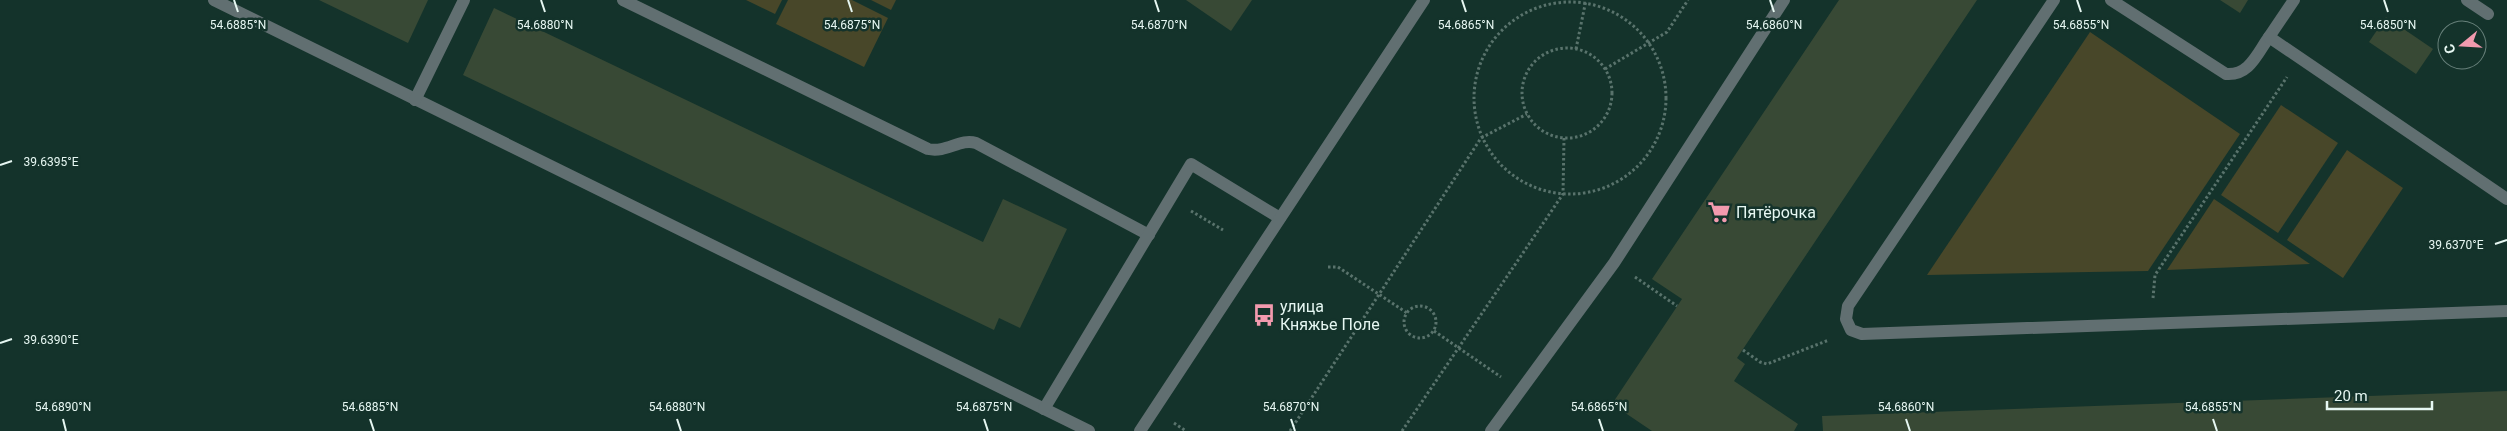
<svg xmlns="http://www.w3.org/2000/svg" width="2507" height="431" font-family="Roboto,sans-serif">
  <rect width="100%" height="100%" fill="#14332b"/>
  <g fill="#484729">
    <polygon points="746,0 782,0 775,14"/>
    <polygon points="788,0 852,0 888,18 864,67 776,24"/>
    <polygon points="871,0 896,0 891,10"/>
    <polygon points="2090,32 2240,134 2148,271 1927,275"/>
    <polygon points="2281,105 2338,143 2278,233 2221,195"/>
    <polygon points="2347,150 2403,188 2343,278 2287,240"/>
    <polygon points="2214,199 2310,264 2167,270"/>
  </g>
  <g fill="#384935">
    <polygon points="319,0 428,0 408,43"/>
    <polygon points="1186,0 1252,0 1231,31"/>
    <polygon points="1839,0 1977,0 1737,358 1745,364 1734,381 1798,424 1794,431 1652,431 1612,404 1682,299 1652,279"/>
    <polygon points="2220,0 2248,0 2240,13"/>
    <polygon points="494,8 983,242 1003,199 1067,229 1020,328 999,318 994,330 463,75"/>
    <polygon points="2386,17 2433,49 2416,74 2369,42"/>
    <polygon points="2507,391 2507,431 1823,431 1822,416"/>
  </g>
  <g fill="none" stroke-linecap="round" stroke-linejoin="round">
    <g stroke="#59736c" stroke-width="3" stroke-dasharray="2.5 2.5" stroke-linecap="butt">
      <circle cx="1570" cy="98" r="96"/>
      <circle cx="1567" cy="93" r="45"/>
      <polyline points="1576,49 1586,0"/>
      <polyline points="1605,69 1667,32 1688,0"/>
      <polyline points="1191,211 1223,230"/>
      <polyline points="1328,267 1338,267 1407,313"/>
      <polyline points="1635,277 1677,306"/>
      <polyline points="2153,298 2155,275 2287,77"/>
      <circle cx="1420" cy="322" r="16"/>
      <polyline points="1434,331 1501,377"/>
      <polyline points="1743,350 1760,362 1767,364 1829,340"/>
      <polyline points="1174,423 1186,431"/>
      <polyline points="1290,431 1481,138 1527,114"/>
      <polyline points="1402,431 1563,194 1564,138"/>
    </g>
    <g stroke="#616f71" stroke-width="12">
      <polyline points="214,0 1089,431"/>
      <path d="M623 0 928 149C947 153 960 138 976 143L1149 235"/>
      <polyline points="2054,0 1848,306 1846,319 1851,330 1862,334 2507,311"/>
      <path d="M2111 0 2226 74C2249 76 2257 54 2269 37"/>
      <polyline points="2294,0 2269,37 2507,199"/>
      <polyline points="2467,0 2488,14"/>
      <polyline points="415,100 464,0"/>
      <polyline points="1044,409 1191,164 1280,218"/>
      <polyline points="1140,431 1424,0"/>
      <polyline points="1491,431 1614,263 1784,0"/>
    </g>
  </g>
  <path fill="none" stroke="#e6f7f2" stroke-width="2" d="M234 0 238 12M541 0 545 12M848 0 852 12M1155 0 1159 12M1462 0 1466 12M1770 0 1774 12M2077 0 2081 12M2384 0 2388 12M0 165 12 161M2495 244 2507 240M0 343 12 339M63 419 66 431M370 419 374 431M677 419 681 431M984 419 988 431M1291 419 1295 431M1599 419 1603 431M1906 419 1910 431M2213 419 2217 431"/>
  <defs>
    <symbol id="supermarket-bare" viewBox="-9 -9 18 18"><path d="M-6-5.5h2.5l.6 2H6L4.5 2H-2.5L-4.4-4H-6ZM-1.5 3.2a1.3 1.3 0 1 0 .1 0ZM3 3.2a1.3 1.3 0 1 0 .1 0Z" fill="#f29aae" stroke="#14332b" stroke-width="2.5" paint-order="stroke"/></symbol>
    <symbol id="bus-bare" viewBox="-9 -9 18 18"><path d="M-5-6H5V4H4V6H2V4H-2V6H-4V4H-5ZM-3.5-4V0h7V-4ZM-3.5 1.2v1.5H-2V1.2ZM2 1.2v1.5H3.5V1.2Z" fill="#f29aae" stroke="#14332b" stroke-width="2.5" paint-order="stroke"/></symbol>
  </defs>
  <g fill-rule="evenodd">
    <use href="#supermarket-bare" x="1703" y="196" width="32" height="32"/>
    <use href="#bus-bare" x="1248" y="299" width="32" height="32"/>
  </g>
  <g text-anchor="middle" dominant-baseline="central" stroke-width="5" stroke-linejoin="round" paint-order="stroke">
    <g font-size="16" fill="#e6f7f2" stroke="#14332b" text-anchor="start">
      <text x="1736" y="212">Пятёрочка</text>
      <text x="1280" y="306">улица<tspan x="1280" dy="18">Княжье Поле</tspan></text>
    </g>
  </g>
  <g font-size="12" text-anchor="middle" fill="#e6f7f2" stroke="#14332b" stroke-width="5" stroke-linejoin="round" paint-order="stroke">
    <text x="238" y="29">54.6885°N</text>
    <text x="545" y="29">54.6880°N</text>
    <text x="852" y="29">54.6875°N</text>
    <text x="1159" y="29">54.6870°N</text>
    <text x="1466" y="29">54.6865°N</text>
    <text x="1774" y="29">54.6860°N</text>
    <text x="2081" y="29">54.6855°N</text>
    <text x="2388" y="29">54.6850°N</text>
    <text x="51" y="166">39.6395°E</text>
    <text x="2456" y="249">39.6370°E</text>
    <text x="51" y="344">39.6390°E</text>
    <text x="63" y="411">54.6890°N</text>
    <text x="370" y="411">54.6885°N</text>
    <text x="677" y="411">54.6880°N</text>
    <text x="984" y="411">54.6875°N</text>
    <text x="1291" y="411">54.6870°N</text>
    <text x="1599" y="411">54.6865°N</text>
    <text x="1906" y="411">54.6860°N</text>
    <text x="2213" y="411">54.6855°N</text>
  </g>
  <g transform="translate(2462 45) rotate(252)"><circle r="24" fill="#14332b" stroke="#68817b"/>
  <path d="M0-4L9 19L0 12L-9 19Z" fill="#f29aae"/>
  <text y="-8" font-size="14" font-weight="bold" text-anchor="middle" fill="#e6f7f2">С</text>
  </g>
  <path d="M2327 401v8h105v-8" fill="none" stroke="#e6f7f2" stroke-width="2.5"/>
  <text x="2334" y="401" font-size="15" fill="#e6f7f2" stroke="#14332b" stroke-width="4" paint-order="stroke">20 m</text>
</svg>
